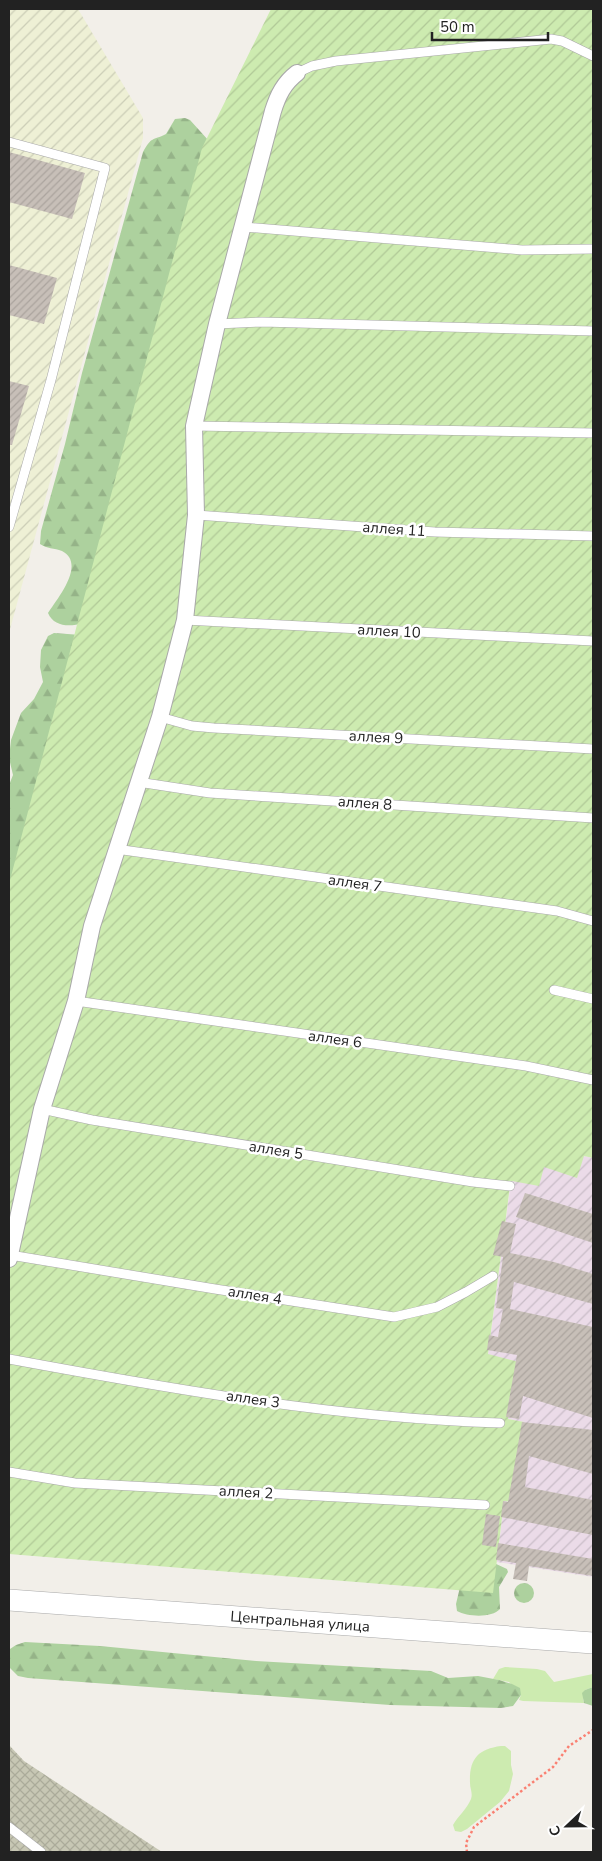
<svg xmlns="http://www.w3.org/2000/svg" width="602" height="1861" font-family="'Nunito Sans',sans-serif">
  <defs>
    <pattern id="industrial-furrows" width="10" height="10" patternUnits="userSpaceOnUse" patternTransform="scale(1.25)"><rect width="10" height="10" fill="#ebdbe8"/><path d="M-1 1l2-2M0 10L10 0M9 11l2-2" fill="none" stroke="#c9bcc7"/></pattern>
    <pattern id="construction-cross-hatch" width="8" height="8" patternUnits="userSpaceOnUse" patternTransform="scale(1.25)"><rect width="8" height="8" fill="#c7c7b4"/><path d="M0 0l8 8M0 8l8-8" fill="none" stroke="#abab9a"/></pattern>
    <pattern id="farmland-furrows" width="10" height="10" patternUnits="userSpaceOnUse" patternTransform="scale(1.25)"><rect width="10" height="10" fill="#eef0d5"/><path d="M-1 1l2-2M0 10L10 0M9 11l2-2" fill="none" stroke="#ccceb7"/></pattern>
    <pattern id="forest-firs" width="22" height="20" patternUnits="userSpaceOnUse" patternTransform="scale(1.25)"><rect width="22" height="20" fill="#add19e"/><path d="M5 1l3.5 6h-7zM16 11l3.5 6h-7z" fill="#95b388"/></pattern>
    <pattern id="garden-furrows" width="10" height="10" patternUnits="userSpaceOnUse" patternTransform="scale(1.25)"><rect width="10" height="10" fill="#cdebb0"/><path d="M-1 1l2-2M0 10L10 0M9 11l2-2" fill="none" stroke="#b0c997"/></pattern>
    <pattern id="building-hatch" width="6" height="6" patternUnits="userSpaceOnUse" patternTransform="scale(1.25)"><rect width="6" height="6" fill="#c7bfb8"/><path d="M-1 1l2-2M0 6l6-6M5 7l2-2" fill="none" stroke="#aba49e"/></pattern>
  </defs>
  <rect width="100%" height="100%" fill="#f2efe9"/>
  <polygon fill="url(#industrial-furrows)" points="584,1156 593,1158 593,1577 497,1562 504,1501 511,1502 524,1422 508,1419 488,1355 511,1181 544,1167"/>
  <polygon fill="url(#construction-cross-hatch)" points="9,1745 24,1761 162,1852 9,1852"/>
  <polygon fill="url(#farmland-furrows)" points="9,9 78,9 143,118 143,138 9,633"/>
  <g fill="#cdebb0">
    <polygon points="505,1667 537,1669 545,1671 554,1682 593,1674 593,1687 585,1690 583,1699 584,1703 523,1701 519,1700 521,1695 509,1682 493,1679 499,1669"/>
    <path d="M501 1746H505L511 1751V1765L513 1774 509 1791 500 1802 467 1829 461 1832 455 1831 453 1825C458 1816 467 1809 471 1799 473 1793 470 1789 470 1783 469 1759 478 1749 501 1746Z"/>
  </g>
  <g fill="url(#forest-firs)">
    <path d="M185 118 190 120 209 141 83 623C70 627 54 627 48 613 56 600 87 564 62 551 54 548 47 549 40 544L41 531 65 444 82 373 143 152C152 136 152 141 166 134L175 119Z"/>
    <polygon points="54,633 81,635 9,887 9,785 13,775 9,758 11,740 21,713 34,699 43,682 40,667 41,650 48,636"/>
    <path d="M494 1563 507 1569 508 1572 499 1587 500 1609C492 1618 468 1617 457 1611L456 1604 460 1587Z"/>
    <circle cx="524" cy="1593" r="10"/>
    <polygon points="25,1642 100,1646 256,1661 431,1671 448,1678 478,1676 499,1680 512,1684 520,1688 521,1695 513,1706 501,1708 390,1705 28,1678 18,1676 9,1667 10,1649 16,1645"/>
    <polygon points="593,1687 593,1706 584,1703 582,1693 585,1690"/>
  </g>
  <polygon fill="url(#garden-furrows)" points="271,9 593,9 593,1158 584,1156 577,1178 544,1167 539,1186 512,1181 510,1186 488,1354 519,1362 508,1419 524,1422 511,1502 504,1501 493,1593 9,1554 9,884 202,148"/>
  <g fill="url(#building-hatch)">
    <polygon points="9,152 85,173 72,219 9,202"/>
    <polygon points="9,265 57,278 44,324 9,315"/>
    <polygon points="9,381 29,386 12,445 9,445"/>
    <polygon points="525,1193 593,1214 593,1243 516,1217"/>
    <polygon points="502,1221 516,1224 510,1253 554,1262 593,1274 593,1304 514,1282 510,1309 593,1327 593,1418 523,1396 519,1419 506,1417 517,1355 487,1350 489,1335 498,1337 503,1309 496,1308 503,1257 493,1255"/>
    <polygon points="522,1422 593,1430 593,1474 529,1456 525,1487 593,1500 593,1535 501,1517 503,1501 508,1502"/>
    <polygon points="486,1514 500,1516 496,1547 482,1545"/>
    <polygon points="498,1543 593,1559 593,1576 529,1566 527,1581 513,1579 516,1563 496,1560"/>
  </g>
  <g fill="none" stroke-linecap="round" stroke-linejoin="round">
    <defs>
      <g id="service">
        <polyline points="297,73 312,66 336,61 551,39 562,41 593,56"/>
        <polyline points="9,142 105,168 51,380 9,527"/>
        <polyline points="244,227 522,250 593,249"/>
        <polyline points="217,324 262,322 593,331"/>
        <polyline points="194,426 593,433"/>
        <polyline points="196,515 435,532 593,536"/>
        <polyline points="185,620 593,641"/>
        <polyline points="160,717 192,726 214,728 593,749"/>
        <polyline points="138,782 210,793 593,818"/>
        <polyline points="116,849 557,911 593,921"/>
        <polyline points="554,990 593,999"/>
        <polyline points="76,1001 526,1066 593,1080"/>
        <polyline points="42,1109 92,1120 473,1182 510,1186"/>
        <polyline points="10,1255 215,1289 394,1317 437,1307 466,1292 493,1276"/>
        <path d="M9 1359C171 1389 335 1418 500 1423"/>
        <polyline points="9,1472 75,1483 485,1505"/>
        <polyline points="9,1827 41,1852"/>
      </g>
      <path id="minor" d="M9 1259 42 1109 76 1001 92 926 160 717 185 620 196 515 194 426 217 324 273 111C278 95 284 83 297 73"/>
      <g id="tertiary">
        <path id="s1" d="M9 1600 593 1643"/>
      </g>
    </defs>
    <use href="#service" stroke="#a9a9a9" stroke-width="10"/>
    <use href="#minor" stroke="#a9a9a9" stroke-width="18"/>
    <use href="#tertiary" stroke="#a9a9a9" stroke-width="22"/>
    <polyline stroke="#fa8072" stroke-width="2.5" stroke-dasharray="2.5 2.5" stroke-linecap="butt" points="467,1852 466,1843 474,1827 553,1767 569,1746 593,1730"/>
    <use href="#service" stroke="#fff" stroke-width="9"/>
    <use href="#minor" stroke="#fff" stroke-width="16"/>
    <use href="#tertiary" stroke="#fff" stroke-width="21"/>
  </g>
  <g text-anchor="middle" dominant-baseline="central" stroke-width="5" stroke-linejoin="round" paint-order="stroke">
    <g font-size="15" fill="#222" stroke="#fff">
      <text transform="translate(394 529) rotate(4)">аллея 11</text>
      <text transform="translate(389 631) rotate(3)">аллея 10</text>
      <text transform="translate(376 737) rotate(3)">аллея 9</text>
      <text transform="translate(365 803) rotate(4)">аллея 8</text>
      <text transform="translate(355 883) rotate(8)">аллея 7</text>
      <text transform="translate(335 1039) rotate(8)">аллея 6</text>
      <text transform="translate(276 1150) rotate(9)">аллея 5</text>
      <text transform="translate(255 1295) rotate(9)">аллея 4</text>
      <text transform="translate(253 1399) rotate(8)">аллея 3</text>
      <text transform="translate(246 1492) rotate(3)">аллея 2</text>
      <text stroke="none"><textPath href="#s1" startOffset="292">Центральная улица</textPath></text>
    </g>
  </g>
  <rect width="602" height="1861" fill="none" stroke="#222222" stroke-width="20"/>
  <g transform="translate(567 1826) rotate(248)" stroke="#ffffff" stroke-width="4" paint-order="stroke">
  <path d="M0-4L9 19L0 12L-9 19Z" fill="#222222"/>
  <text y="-8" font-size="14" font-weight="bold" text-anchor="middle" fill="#222222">С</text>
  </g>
  <path d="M432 32v8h116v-8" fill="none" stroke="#222222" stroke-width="2.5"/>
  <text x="440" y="32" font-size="15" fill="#222222" stroke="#ffffff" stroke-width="4" paint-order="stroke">50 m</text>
</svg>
